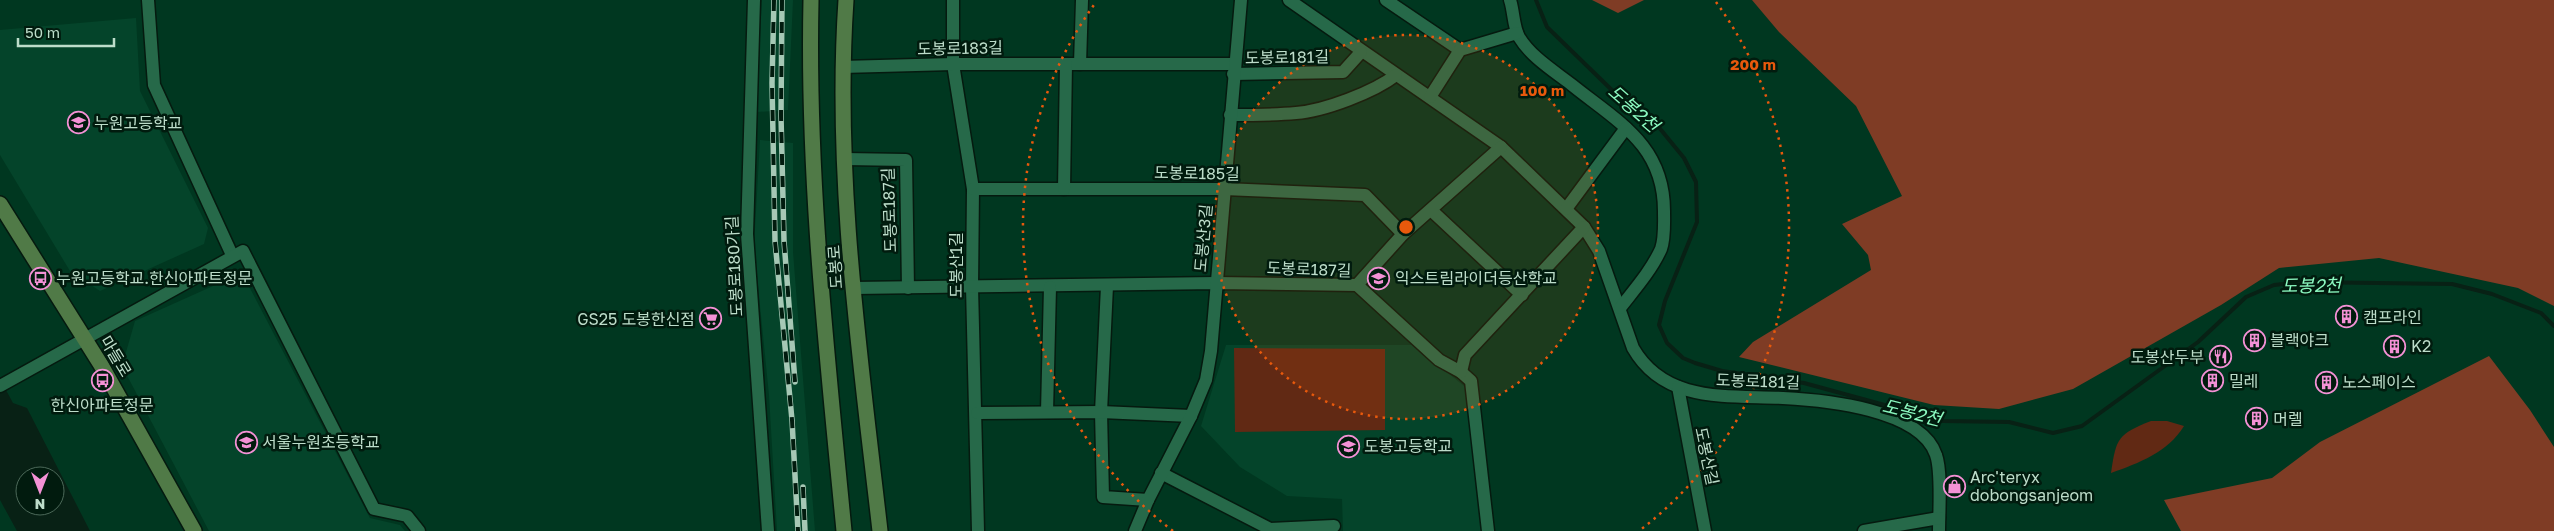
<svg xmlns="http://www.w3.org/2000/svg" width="2554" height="531" font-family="'Golos Text','Noto Sans KR',sans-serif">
  <rect width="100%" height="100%" fill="#003720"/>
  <g fill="#04442a">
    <polygon points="762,0 793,0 788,110 756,112"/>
    <polygon points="136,18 140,91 208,228 204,244 100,291 70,271 0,155 0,30"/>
    <polygon points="760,140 793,143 793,252 815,531 777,531 769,395 754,246"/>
    <polygon points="242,273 370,518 400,525 405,531 209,531 122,366 135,321"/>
    <polygon points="1226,345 1413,345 1469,390 1483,531 1343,531 1342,499 1287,496 1240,467 1201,426"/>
  </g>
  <g fill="#612914">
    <polygon points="1234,348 1385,349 1385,430 1235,432"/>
    <path d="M2151 421H2167L2184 426C2168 452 2139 463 2111 473 2116 438 2118 434 2151 421Z"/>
  </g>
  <g fill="#7f3c25">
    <polygon points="1592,0 1644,0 1618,13"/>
    <polygon points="1752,0 2554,0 2554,306 2518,288 2379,258 2279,268 2221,305 2073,389 1999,409 1934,405 1739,357 1753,342 1871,270 1868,255 1842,224 1902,196 1856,106 1779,32"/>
    <polygon points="2489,356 2530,410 2554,447 2554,531 2181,531 2164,500 2272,478 2320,442"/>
  </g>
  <path fill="#082115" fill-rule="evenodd" d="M0 379 13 403 27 408 90 531H17L0 500ZM25 476H55V506H25Z"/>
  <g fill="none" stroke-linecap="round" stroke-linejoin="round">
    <polyline stroke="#082115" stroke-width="4" points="1536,0 1547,27 1619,97 1657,125 1684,158 1696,182 1697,222 1665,301 1659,325 1667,343 1683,358 1695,363 1722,371 1804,383 1943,421 2009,422 2053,433 2082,426 2198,342 2246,297 2274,285 2301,282 2452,284 2492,294 2541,313 2554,326"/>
    <defs>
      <g id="street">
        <polyline points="148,0 154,85 232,255"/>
        <polyline points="754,0 747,234 768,531"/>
        <polyline points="953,0 953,64 973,189 972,287 978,531"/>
        <path d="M1289 0 1501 147 1584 227 1599 251 1633 348C1665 404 1729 395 1783 398 1824 400 1921 409 1936 455 1942 472 1939 512 1939 531"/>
        <polyline points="1386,0 1460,50"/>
        <path d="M1510 0C1514 12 1513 26 1519 37 1531 57 1554 71 1572 85 1618 122 1664 145 1664 211 1664 223 1665 238 1661 249 1651 271 1634 290 1620 308"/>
        <polyline points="1080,64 1082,0"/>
        <polyline points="842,67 953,64 1234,64"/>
        <polyline points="1233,74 1343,72 1361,52"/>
        <polyline points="1430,97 1460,50 1517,33"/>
        <path d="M1230 115C1252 115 1274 115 1296 113 1324 111 1374 92 1396 75"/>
        <polyline points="845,159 906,160 908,288"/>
        <polyline points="973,189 1224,189 1365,195 1403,234"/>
        <polyline points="1064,189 1066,64"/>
        <polyline points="1566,209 1626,128"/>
        <polyline points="1431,210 1522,295"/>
        <polyline points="1357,285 1403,234 1501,147"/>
        <polyline points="1107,286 1101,412 1103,497 1148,500"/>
        <polyline points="854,288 1216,283 1357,285 1439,360 1461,372 1471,381 1488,531"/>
        <polyline points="1461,372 1465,355 1584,227"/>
        <polyline points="0,386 243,251 374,509 407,516 419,531"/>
        <polyline points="1678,387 1705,531"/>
        <polyline points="1047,412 1050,287"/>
        <polyline points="977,413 1101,412 1191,416"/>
        <polyline points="1161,473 1270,529 1334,526"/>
        <polyline points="1135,531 1148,500 1191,416 1206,380 1211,351 1241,0"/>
        <polyline points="1864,531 1939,518"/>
      </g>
      <g id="secondary">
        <path d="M811 0C807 178 827 354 844 531"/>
        <path d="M846 0C834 177 860 355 880 531"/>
        <polyline points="0,204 101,365 194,531"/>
      </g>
    </defs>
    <use href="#street" stroke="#051a0f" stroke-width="15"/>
    <use href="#secondary" stroke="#051a0f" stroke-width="18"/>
    <use href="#street" stroke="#266949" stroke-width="12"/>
    <use href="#secondary" stroke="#507a47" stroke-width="15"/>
    <defs>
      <g id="rail">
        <polyline points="774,0 772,83 775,241 792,420 798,531"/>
        <polyline points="782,0 781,116 784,241 795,382"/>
        <polyline points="803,487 805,531"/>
      </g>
    </defs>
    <use href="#rail" stroke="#a6c8b5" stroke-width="5.5"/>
    <use href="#rail" stroke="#011b0e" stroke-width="4" stroke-dasharray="11" stroke-linecap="butt"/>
  </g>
  <circle cx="1406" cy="227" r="192" fill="#e8590c" fill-opacity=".12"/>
  <g fill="none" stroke="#e8590c" stroke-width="2.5" stroke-dasharray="2.5 5">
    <circle cx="1406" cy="227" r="192"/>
    <path d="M1173 531A383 383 0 0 1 1096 2M1716 2A383 383 0 0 1 1639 531"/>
  </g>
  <defs>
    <symbol id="school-ring" viewBox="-11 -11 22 22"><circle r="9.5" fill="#011b0e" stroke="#f391d5" stroke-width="1.5"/><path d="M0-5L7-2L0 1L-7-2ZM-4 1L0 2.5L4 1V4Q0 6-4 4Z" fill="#f391d5"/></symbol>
    <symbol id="bus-ring" viewBox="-11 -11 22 22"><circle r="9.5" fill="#011b0e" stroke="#f391d5" stroke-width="1.5"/><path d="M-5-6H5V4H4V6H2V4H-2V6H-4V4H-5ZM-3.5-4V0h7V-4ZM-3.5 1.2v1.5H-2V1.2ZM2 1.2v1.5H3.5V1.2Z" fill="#f391d5"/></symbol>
    <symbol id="building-ring" viewBox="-11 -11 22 22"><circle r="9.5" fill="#011b0e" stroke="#f391d5" stroke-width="1.5"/><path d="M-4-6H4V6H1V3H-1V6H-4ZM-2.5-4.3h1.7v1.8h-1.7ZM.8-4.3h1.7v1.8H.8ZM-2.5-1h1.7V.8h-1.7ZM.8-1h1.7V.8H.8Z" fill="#f391d5"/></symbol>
    <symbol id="supermarket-ring" viewBox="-11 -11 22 22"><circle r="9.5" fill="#011b0e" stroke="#f391d5" stroke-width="1.5"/><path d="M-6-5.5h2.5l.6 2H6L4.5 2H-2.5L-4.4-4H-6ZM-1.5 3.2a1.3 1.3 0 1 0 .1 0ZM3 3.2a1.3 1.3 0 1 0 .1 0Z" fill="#f391d5"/></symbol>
    <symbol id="restaurant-ring" viewBox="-11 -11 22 22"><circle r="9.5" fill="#011b0e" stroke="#f391d5" stroke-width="1.5"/><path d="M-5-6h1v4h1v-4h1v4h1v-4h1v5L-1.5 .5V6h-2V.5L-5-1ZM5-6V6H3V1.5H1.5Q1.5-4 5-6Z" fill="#f391d5"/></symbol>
    <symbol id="shop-ring" viewBox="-11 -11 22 22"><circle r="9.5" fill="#011b0e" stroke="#f391d5" stroke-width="1.5"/><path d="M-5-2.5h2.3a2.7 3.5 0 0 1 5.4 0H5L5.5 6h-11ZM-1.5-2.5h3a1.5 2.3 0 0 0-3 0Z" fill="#f391d5"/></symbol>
  </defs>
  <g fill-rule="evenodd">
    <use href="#school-ring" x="66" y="110" width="25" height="25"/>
    <use href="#bus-ring" x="28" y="266" width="25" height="25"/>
    <use href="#school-ring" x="1366" y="266" width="25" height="25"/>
    <use href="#building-ring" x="2334" y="304" width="25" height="25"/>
    <use href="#supermarket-ring" x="698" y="306" width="25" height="25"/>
    <use href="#building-ring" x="2242" y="328" width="25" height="25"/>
    <use href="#building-ring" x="2382" y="334" width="25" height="25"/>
    <use href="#restaurant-ring" x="2208" y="344" width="25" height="25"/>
    <use href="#bus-ring" x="90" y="368" width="25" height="25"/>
    <use href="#building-ring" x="2200" y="368" width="25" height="25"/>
    <use href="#building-ring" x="2314" y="370" width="25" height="25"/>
    <use href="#building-ring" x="2244" y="406" width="25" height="25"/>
    <use href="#school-ring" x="234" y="430" width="25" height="25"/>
    <use href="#school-ring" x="1336" y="434" width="25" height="25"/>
    <use href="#shop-ring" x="1942" y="474" width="25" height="25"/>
  </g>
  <g text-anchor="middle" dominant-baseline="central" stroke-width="5" stroke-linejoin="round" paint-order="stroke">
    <g font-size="16" fill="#bdddca" stroke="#011b0e">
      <text transform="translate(960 48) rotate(-1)">도봉로183길</text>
      <text transform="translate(1287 57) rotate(-1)">도봉로181길</text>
      <text transform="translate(1197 173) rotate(1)">도봉로185길</text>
      <text transform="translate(889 210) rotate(-92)">도봉로187길</text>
      <text transform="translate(1203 238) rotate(-85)">도봉산3길</text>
      <text transform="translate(956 265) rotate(-90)">도봉산1길</text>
      <text transform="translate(734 266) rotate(-93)">도봉로180가길</text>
      <text transform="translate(835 267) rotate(-94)">도봉로</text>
      <text transform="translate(1309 269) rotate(2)">도봉로187길</text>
      <text transform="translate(116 356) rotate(59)">마들로</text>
      <text transform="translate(1758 381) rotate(2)">도봉로181길</text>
      <text transform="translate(1707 456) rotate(78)">도봉산길</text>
    </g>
    <g font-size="16" fill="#bdddca" stroke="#011b0e" text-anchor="start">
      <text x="94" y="123">누원고등학교</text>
      <text x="56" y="278">누원고등학교.한신아파트정문</text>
      <text x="1395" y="278">익스트림라이더등산학교</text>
      <text x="2363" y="317">캠프라인</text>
      <text x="695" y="319" text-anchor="end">GS25 도봉한신점</text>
      <text x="2270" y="340">블랙야크</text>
      <text x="2411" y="346">K2</text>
      <text x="2204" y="357" text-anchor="end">도봉산두부</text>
      <text x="2229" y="381">밀레</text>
      <text x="2342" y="382">노스페이스</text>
      <text x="102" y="405" text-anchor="middle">한신아파트정문</text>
      <text x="2273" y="419">머렐</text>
      <text x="262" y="442">서울누원초등학교</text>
      <text x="1364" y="446">도봉고등학교</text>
      <text x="1970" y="477">Arc'teryx<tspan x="1970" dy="18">dobongsanjeom</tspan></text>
    </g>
    <g font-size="18" font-style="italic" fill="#8bf9c0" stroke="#011b0e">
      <text transform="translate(1634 108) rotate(41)">도봉2천</text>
      <text transform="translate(2311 285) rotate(-1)">도봉2천</text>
      <text transform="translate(1912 412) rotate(14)">도봉2천</text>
    </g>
  </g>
  <circle cx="1406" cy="227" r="8" fill="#e8590c" stroke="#011b0e" stroke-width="2.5"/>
  <g font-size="15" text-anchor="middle" font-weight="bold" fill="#e8590c" stroke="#011b0e" stroke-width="5" stroke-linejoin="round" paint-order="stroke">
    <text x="1753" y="70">200 m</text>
    <text x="1542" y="96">100 m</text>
  </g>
  <g transform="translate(40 491) rotate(180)"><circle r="24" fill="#011b0e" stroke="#4c6959"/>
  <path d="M0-4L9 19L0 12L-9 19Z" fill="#f391d5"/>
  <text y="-8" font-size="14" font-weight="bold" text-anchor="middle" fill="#bdddca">N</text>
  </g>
  <path d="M18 38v8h96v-8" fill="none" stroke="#bdddca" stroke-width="2.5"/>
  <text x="25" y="38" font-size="15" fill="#bdddca" stroke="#011b0e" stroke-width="4" paint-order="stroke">50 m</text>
</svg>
